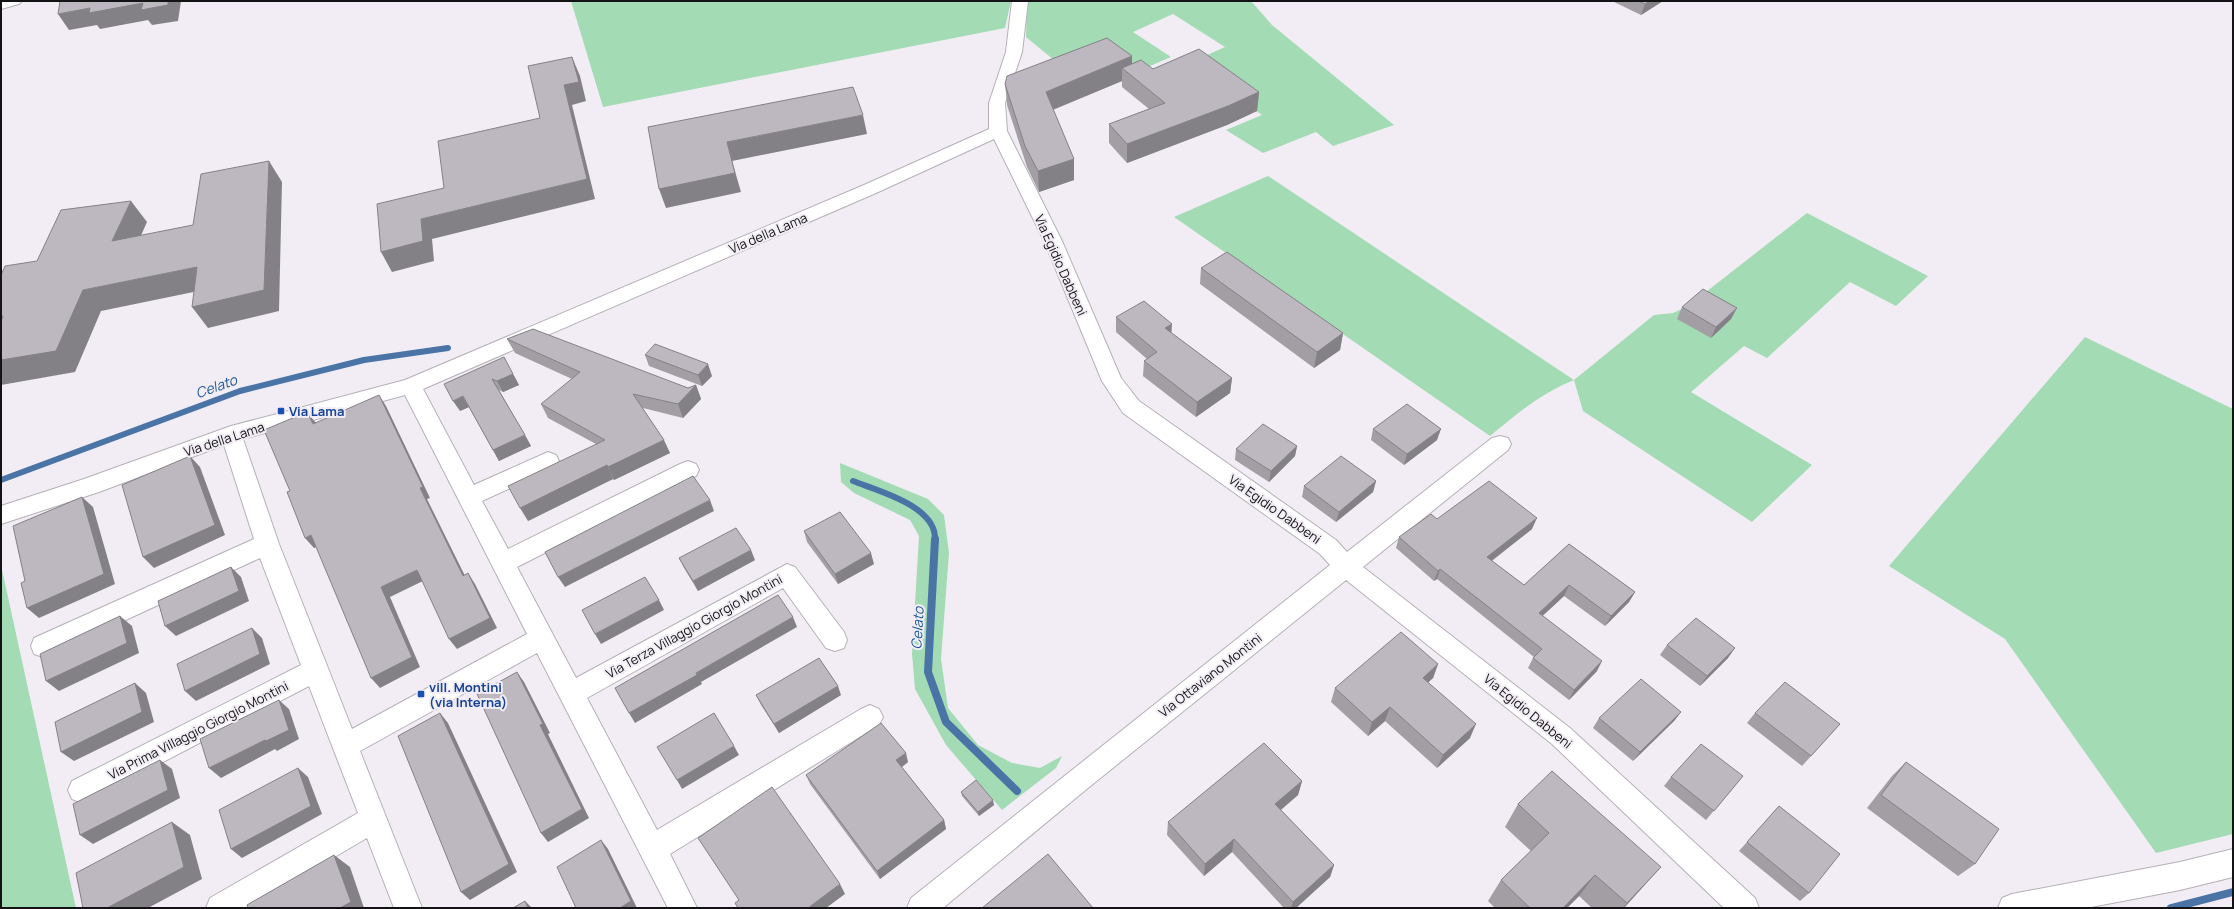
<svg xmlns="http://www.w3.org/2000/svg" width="2234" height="909" font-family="Manrope,sans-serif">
  <rect width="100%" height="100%" fill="#f2edf5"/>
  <g fill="#a3dbb4">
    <polygon points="571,1 1011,1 1005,28 603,107"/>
    <polygon points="1027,1 1251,1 1272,25 1394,125 1333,146 1316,132 1263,153 1226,130 1262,115 1189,63 1225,47 1173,14 1133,32 1171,57 1136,72 1066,70 1026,37"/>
    <path d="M1268 176 1574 380 1654 315 1673 313 1688 306 1807 213 1928 276 1896 306 1850 282 1767 358 1744 346 1691 392 1812 465 1752 522 1583 411 1574 380C1541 393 1517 414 1490 436L1174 217Z"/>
    <polygon points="2085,337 2233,409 2233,834 2156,853 2005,639 1889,566"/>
    <polygon points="840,463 928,499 944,515 949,553 941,659 948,708 978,745 1012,763 1040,768 1062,756 1056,768 1002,810 946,745 915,689 912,654 919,536 910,520 854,493 841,482"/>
    <polygon points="1,565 76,908 1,908"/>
  </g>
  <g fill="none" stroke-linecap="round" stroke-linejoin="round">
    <g stroke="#4a73a6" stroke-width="6">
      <polyline points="1,480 240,391 364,360 448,348"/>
      <path d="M853 481C878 491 937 506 935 540"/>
    </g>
    <g stroke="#4a73a6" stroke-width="8">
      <polyline points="935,539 928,672 946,722 1017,791"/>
      <polyline points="2171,908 2233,892"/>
    </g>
    <defs>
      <g id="minor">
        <polygon points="1,1 22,1 19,4 1,9"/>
        <path d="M1012 1H1028L1022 52 1005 103 1007 131 1062 241 1121 378 1139 401 1336 540 1347 552 1492 438 1500 436 1508 438 1511 444 1508 450 1363 567 1570 728 1755 898 1759 908H1724L1552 744 1346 580 1088 788 943 908H907L911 898 1330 565 1320 554 1123 413 1102 381 1044 241 994 139 876 193 423 389 474 485 548 452 556 455 559 461 556 467 482 501 508 549 680 464 688 461 696 464 699 470 696 476 517 567 576 678 787 564 795 567 844 632 847 640 844 648 835 651 826 648 783 588 587 698 657 830 861 709 870 705 879 709 883 717 879 725 670 854 697 908H668L537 653 360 751 422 908H394L367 838 247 908H206L210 898 358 813 309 686 92 799 82 803 72 799 68 790 72 781 301 665 260 558 52 654 43 657 34 654 31 646 34 638 254 539 224 445 99 492 1 524V506L84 479 231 426 405 380 864 185 989 129V103L1006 52ZM405 395 527 634 352 729 279 544 243 439Z"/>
        <polygon points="2233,849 2233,877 2180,890 2086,908 1998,908 2002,898 2012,894 2180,862"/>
      </g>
    </defs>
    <use href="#minor" stroke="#b5b0b8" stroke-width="2"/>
    <use href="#minor" fill="#fff" fill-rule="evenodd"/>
  </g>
  <g fill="#a39ea4">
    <polygon points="1612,1 1663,1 1641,15"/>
    <polygon points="1132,64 1259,92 1257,111 1227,125 1127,163 1109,143 1109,124 1149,109 1122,87 1122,81 1053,110 1074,180 1039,192 1027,167 1007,105 1005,84"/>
    <polygon points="1201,268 1343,333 1340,350 1314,368 1200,284"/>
    <polygon points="1682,307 1731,319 1711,338 1677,319"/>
    <polygon points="1116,317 1171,333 1232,378 1230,393 1196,417 1143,376 1144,361 1147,359 1116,332"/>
    <polygon points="507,339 688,388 696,385 701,399 683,418 643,408 670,453 614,480 613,479 528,521 596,444 548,418 541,404 572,379 515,353"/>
    <polygon points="645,355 712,376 702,386 649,366"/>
    <polygon points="504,357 519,385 503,392 499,390 531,446 499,461 469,407 460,411"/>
    <polygon points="1373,429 1437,440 1404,465 1371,440"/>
    <polygon points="1297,446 1295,456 1269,482 1235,460 1236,449"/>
    <polygon points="1376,481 1373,492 1336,522 1302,497 1304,486"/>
    <polygon points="1437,519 1532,529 1492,561 1524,585 1569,544 1635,592 1629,602 1605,626 1564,596 1542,616 1597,671 1569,700 1528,668 1533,658 1534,657 1437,579 1434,581 1396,548 1399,537"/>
    <polygon points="804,531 874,564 838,584 807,542"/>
    <polygon points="679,558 755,560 698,591 684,568"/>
    <polygon points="1667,645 1728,658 1700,686 1660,655"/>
    <polygon points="1438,664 1433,678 1428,682 1470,738 1437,768 1385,721 1368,736 1331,702 1335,688"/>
    <polygon points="756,695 841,695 779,733 761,705"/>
    <polygon points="1681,712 1674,721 1633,761 1593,728 1599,718"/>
    <polygon points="1755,713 1840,724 1802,766 1747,723"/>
    <polygon points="908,762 902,767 944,820 946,829 880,879 810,784 806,775"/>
    <polygon points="1906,762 1975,864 1958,876 1867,808 1892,776"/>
    <polygon points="1743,776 1706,820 1664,786 1671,777"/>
    <polygon points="1302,781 1298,795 1281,810 1334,865 1330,877 1296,908 1284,908 1232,852 1204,876 1167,835 1168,822"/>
    <polygon points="961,792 994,805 979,816 962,796"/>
    <polygon points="1518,804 1661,867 1642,888 1624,908 1592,908 1579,896 1567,908 1495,908 1488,901 1501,880 1531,851 1505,827"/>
    <polygon points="1779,806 1809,893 1800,901 1739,851"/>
  </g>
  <g fill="#848186">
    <polygon points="168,1 181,1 178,21 152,25 148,20 100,29 97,25 69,30 58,14 90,8"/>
    <polygon points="1650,1 1663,1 1641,15 1645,4"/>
    <polygon points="1132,56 1132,76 1122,68 1122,81 1047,112 1046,92"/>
    <polygon points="572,57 580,76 586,101 572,105 595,199 432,239 434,261 392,272 381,252 421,219 587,179 564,85"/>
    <polygon points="1259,92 1257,111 1227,125 1127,163 1127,144"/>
    <polygon points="863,115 867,134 732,161 741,192 666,208 659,189 727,142"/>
    <polygon points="1074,159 1074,180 1039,192 1038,171"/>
    <polygon points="269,161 282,182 279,311 208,328 192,307"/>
    <polygon points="131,201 147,222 129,262 112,241"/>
    <polygon points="197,267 213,288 101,311 75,372 1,385 1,360 83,290"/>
    <polygon points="1737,308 1731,319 1711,338 1716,327"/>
    <polygon points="1172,324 1171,339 1165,328"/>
    <polygon points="1343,333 1340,350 1314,368 1317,352"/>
    <polygon points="708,364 712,376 702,386 698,375"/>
    <polygon points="513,374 519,385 503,392 497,381"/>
    <polygon points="1232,378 1230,393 1196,417 1197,402"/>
    <polygon points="696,385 701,399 683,418 678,404"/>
    <polygon points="379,395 386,406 430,498 427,499 470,586 463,576 420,488"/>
    <polygon points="463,396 469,407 460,411 453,401"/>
    <polygon points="307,412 316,423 313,424"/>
    <polygon points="1441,429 1437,440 1404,465 1407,454"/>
    <polygon points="525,435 531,446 499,461 493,450"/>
    <polygon points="664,440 670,453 614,480 608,467"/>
    <polygon points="1297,446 1295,456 1269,482 1271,471"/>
    <polygon points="190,456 200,467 225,535 154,568 143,557"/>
    <polygon points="607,465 613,479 528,521 520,508"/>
    <polygon points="1376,481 1373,492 1336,522 1339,512"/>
    <polygon points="82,497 93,507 115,584 39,618 27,608"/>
    <polygon points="710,500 714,511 565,587 558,577"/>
    <polygon points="1537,518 1532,529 1483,567 1487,557"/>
    <polygon points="311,535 320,546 314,548 305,538"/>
    <polygon points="751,550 755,560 698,591 693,581"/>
    <polygon points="871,553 874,564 838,584 835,574"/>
    <polygon points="231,567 241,577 249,601 176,636 165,626"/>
    <polygon points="1440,569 1437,579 1434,581 1438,571"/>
    <polygon points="417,570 425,580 390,597 420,667 380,688 371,678 381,587"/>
    <polygon points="468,573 475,584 497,628 457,649 449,639"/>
    <polygon points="1569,585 1564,596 1534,624 1539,613"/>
    <polygon points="1635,592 1629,602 1605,626 1611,616"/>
    <polygon points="659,600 664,610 601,644 595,634"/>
    <polygon points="120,616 132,626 139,653 59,691 46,681"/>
    <polygon points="793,617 797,627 701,682 702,684 635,723 629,713 696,673"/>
    <polygon points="252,628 262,638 270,664 196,701 185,691"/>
    <polygon points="1735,648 1728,658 1700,686 1707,676"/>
    <polygon points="1602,661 1597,671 1569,700 1574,690"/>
    <polygon points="1438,664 1433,678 1418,692 1423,678"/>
    <polygon points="517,672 524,682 550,733 548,734 589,818 548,842 541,833 540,725"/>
    <polygon points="135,683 146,693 154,722 74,761 61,752"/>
    <polygon points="838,686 841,695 779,733 774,724"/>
    <polygon points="279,700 289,709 299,739 277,751 275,749 221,778 209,768"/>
    <polygon points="1390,707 1385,721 1368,736 1372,722"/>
    <polygon points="1681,712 1674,721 1633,761 1640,752"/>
    <polygon points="440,713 448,723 517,872 470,900 461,892"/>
    <polygon points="1476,724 1470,738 1437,768 1443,755"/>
    <polygon points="734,746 739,755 682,789 677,780"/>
    <polygon points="906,753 908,762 899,769 896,760"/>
    <polygon points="160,760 172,769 180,798 93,844 80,835"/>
    <polygon points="298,768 308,777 322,814 242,858 231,849"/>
    <polygon points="1302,781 1298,795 1272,817 1275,804"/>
    <polygon points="993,800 994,805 979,816 978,812"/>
    <polygon points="944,820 946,829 880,879 877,871"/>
    <polygon points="172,822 190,835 202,879 148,908 107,908"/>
    <polygon points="1234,839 1232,852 1204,876 1205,864"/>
    <polygon points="601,840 608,849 637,908 620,908"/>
    <polygon points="334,855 350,867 364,908 340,908"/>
    <polygon points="1334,865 1330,877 1296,908 1291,908 1293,902"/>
    <polygon points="1661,867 1642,888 1624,908 1623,908"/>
    <polygon points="1595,875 1579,896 1567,908 1563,908"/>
    <polygon points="840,884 845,894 826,908 808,908"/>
    <polygon points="525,901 532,908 528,908"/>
  </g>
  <g fill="#bdb8bf" stroke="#848186">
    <polygon points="60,1 168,1 168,5 141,10 143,3 89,13 90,8 58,14"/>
    <polygon points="1638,1 1650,1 1645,4"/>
    <polygon points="1107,38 1132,56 1046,92 1074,159 1038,171 1025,146 1005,84 1007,76"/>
    <polygon points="1199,49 1259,92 1228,106 1127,144 1109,124 1165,103 1122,68 1141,60 1153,69"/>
    <polygon points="572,57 579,82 564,85 587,179 421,219 423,241 381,252 377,204 444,188 438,141 540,118 528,66"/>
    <polygon points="853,87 863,115 727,142 735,173 659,189 648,127"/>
    <polygon points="269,161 264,290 192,307 197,267 83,290 56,351 1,360 1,321 3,316 1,317 1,275 5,266 37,261 61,210 131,201 112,241 193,225 201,174"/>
    <polygon points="1227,252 1343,333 1317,352 1201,268"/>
    <polygon points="1703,289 1737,308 1716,327 1682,307"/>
    <polygon points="1144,301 1172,324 1165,328 1232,378 1197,402 1144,361 1157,352 1116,317"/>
    <polygon points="533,329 688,388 696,385 678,404 633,394 664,440 608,467 607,465 520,508 508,486 605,440 541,404 580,372 507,339"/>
    <polygon points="655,344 708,364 698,375 645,355"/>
    <polygon points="504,357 513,374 497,381 492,379 525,435 493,450 463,396 453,401 444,384"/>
    <polygon points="379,395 423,487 420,488 463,576 468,573 490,618 449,639 417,570 381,587 412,657 371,678 311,535 305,538 287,492 290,491 264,430 307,412 313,424"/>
    <polygon points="1407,404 1441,429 1407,454 1373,429"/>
    <polygon points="1263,424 1297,446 1271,471 1236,449"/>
    <polygon points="190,456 215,525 143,557 122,485"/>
    <polygon points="1341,456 1376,481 1339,512 1304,486"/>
    <polygon points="693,476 710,500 558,577 545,552"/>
    <polygon points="1489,481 1537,518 1487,557 1524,585 1569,544 1635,592 1611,616 1569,585 1539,613 1602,661 1574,690 1533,658 1542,649 1440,569 1438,571 1399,537 1431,514 1437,519"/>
    <polygon points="82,497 104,574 27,608 21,583 25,581 13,526"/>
    <polygon points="840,512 871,553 835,574 804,531"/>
    <polygon points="736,528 751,550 693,581 679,558"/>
    <polygon points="231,567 239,591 165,626 158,601"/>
    <polygon points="645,577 659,600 595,634 582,610"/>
    <polygon points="778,595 793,617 696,673 697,675 629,713 615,688"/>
    <polygon points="120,616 127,643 46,681 40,654"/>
    <polygon points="1696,618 1735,648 1707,676 1667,645"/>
    <polygon points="252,628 260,654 185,691 177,664"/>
    <polygon points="1401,632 1438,664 1423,678 1476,724 1443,755 1390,707 1372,722 1335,688"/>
    <polygon points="819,658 838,686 774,724 756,695"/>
    <polygon points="517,672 543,724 540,725 582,809 541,833 477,694"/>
    <polygon points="1641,679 1681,712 1640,752 1599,718"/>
    <polygon points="1785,682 1840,724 1811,756 1755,713"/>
    <polygon points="135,683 142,712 61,752 55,722"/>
    <polygon points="279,700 289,730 266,741 265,740 209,768 200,739"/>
    <polygon points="440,713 509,864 461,892 398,736"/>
    <polygon points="714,713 734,746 677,780 657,747"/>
    <polygon points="881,723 906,753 896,760 944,820 877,871 806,775"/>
    <polygon points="1264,743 1302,781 1275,804 1334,865 1293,902 1234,839 1205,864 1168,822"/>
    <polygon points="1701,744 1743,776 1714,811 1671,777"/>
    <polygon points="160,760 168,790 80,835 73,804"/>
    <polygon points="1906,762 1999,829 1975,864 1881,795"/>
    <polygon points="298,768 311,806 231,849 219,810"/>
    <polygon points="1552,771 1661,867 1627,903 1595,875 1563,908 1530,908 1501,880 1549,833 1518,804"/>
    <polygon points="976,780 993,800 978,812 961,792"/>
    <polygon points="772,787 840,884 808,908 738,908 735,903 739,900 698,838"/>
    <polygon points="1779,806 1840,854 1809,893 1747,842"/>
    <polygon points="172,822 184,867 107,908 83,908 76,873"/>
    <polygon points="601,840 631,901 620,908 576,908 557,867"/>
    <polygon points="1048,854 1093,908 982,908"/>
    <polygon points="334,855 351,902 340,908 248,908 247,905"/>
    <polygon points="525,901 528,908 513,908"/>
  </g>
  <g fill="#1a4fb4" stroke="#f2edf5" stroke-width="1.5">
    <rect x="277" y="407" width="8" height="8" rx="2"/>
    <rect x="417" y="690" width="8" height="8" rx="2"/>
  </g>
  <g text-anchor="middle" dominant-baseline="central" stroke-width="4" stroke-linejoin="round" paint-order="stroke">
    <g font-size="13" fill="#131214" stroke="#f2edf5">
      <text transform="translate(768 233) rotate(-23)">Via della Lama</text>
      <text transform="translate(1061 265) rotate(66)">Via Egidio Dabbeni</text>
      <text transform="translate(224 439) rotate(-18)">Via della Lama</text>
      <text transform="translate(1275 509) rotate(35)">Via Egidio Dabbeni</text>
      <text transform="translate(694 626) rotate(-29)">Via Terza Villaggio Giorgio Montini</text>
      <text transform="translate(1210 675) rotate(-38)">Via Ottaviano Montini</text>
      <text transform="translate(1528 711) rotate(39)">Via Egidio Dabbeni</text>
      <text transform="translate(198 730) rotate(-27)">Via Prima Villaggio Giorgio Montini</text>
    </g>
    <g font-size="13" font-weight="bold" fill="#164399" stroke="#f2edf5" text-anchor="start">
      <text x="289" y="411">Via Lama</text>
      <text x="429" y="687">vill. Montini<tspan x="429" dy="15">(via Interna)</tspan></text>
    </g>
    <g font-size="14" font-style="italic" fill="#1b5798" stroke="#f2edf5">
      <text transform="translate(216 386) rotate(-20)">Celato</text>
      <text transform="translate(917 628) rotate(-87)">Celato</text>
    </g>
  </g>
  <rect width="2234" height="909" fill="none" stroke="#131214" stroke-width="4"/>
</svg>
